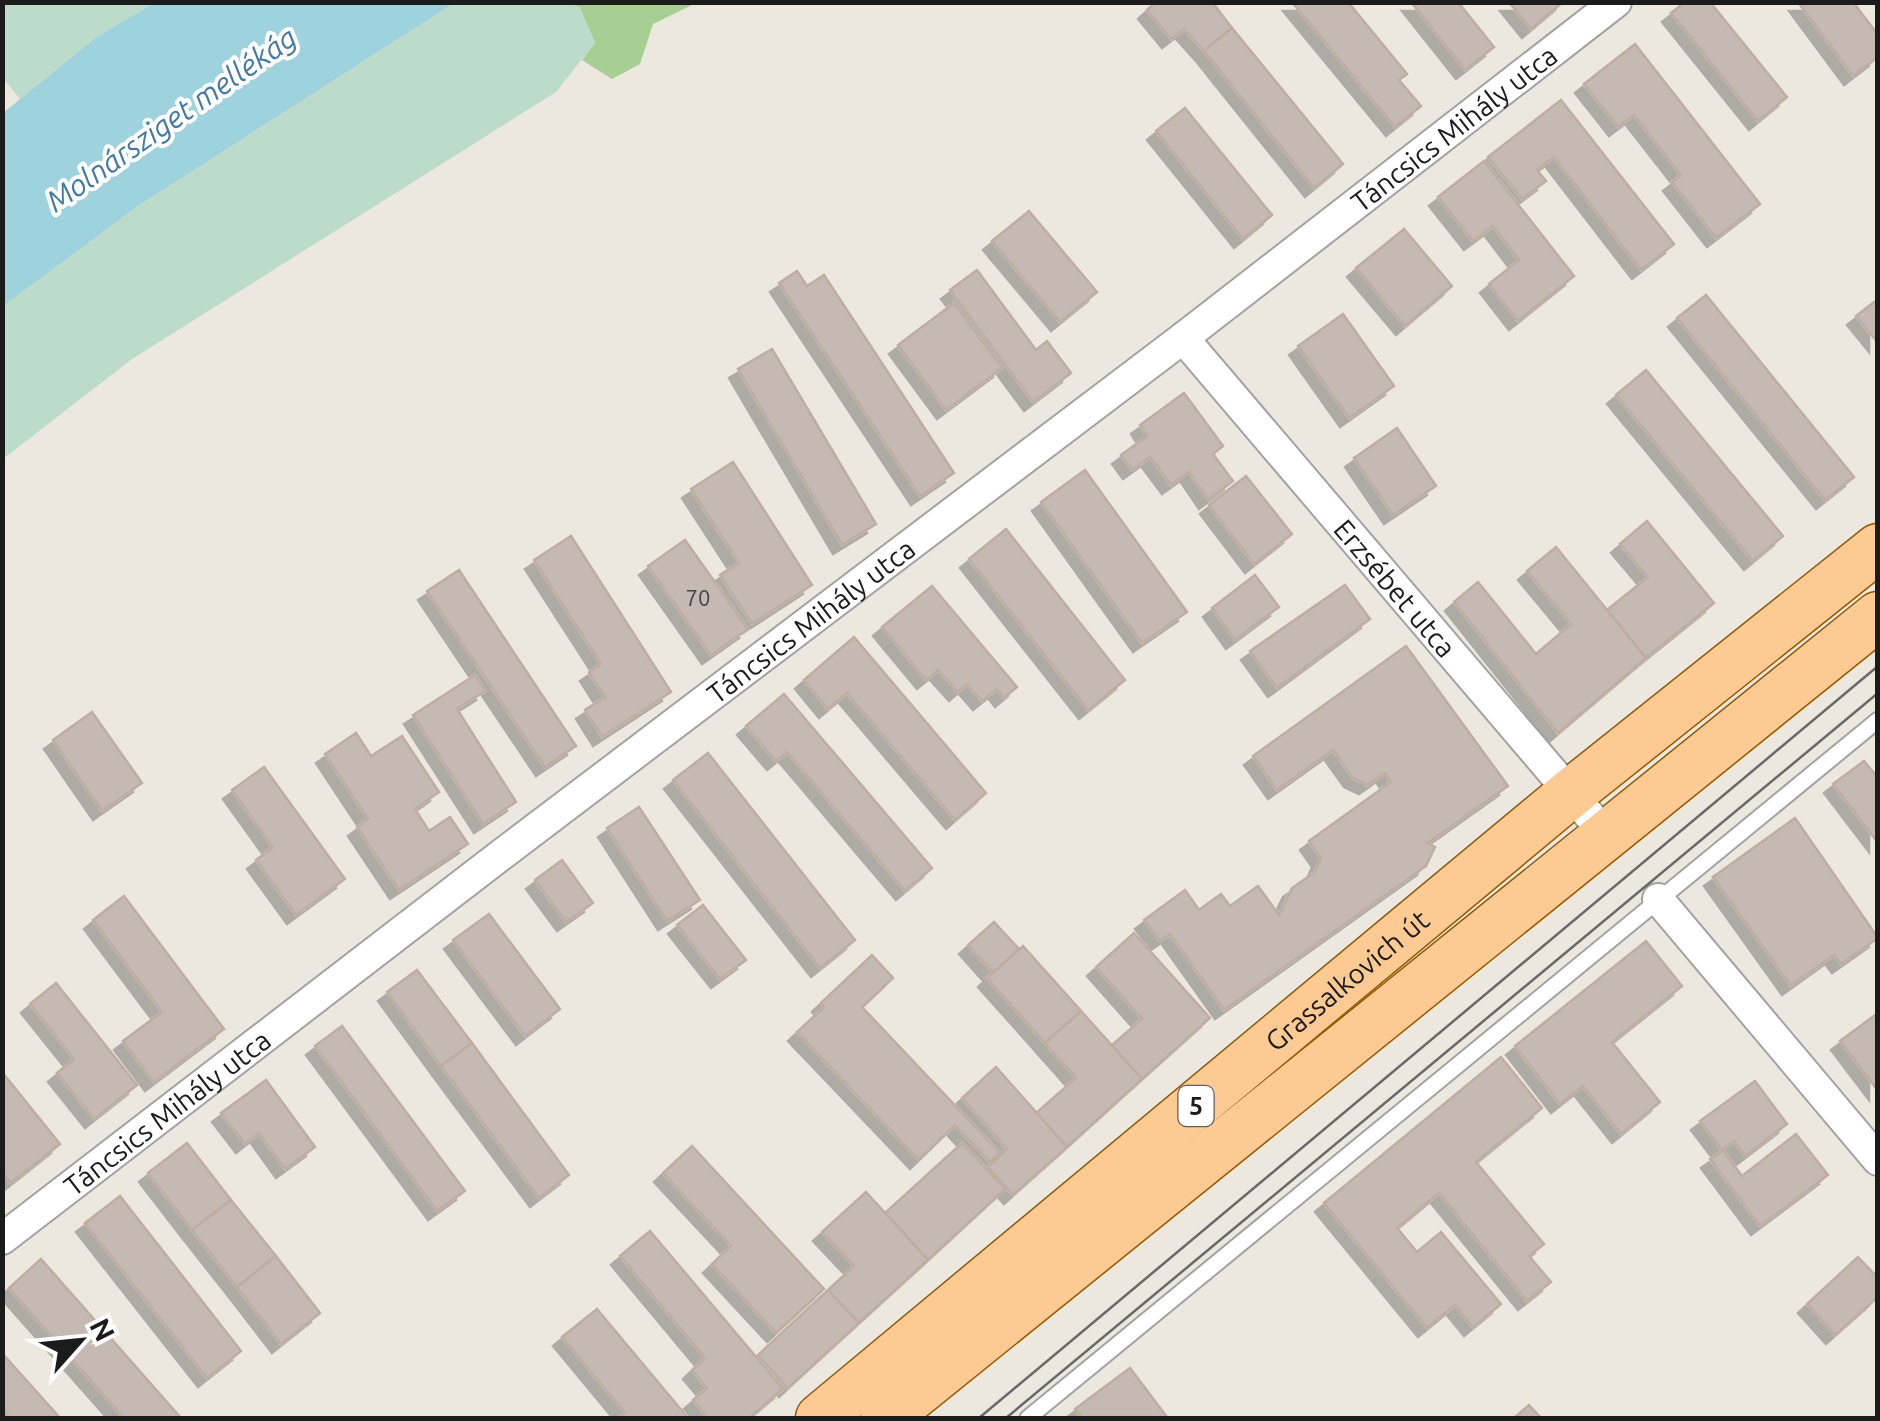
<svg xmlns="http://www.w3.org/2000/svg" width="1880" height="1421" font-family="Ubuntu,sans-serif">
  <defs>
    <filter id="shadow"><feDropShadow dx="-9" dy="9" stdDeviation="0" flood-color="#0004"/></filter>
  </defs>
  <rect width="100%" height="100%" fill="#ede8df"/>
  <polygon fill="#a7ce93" points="570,3 696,3 653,24 640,64 612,79 582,60 595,43 580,8"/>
  <g fill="#bcdbcb">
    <polygon points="570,2 580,8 595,43 556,92 132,359 3,459 2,306 135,208 454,3"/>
    <polygon points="2,3 154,3 95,38 20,99 3,78"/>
  </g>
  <polygon fill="#9ed2dc" points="154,3 454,3 135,208 3,306 3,113 95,38"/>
  <g fill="#c4b9b3" stroke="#bfada2" stroke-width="2.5" filter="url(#shadow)">
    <polygon points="1156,2 1212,2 1232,28 1204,51 1184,29 1171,39 1147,10"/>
    <polygon points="1292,2 1348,2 1407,74 1399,80 1421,106 1395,127"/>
    <polygon points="1411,2 1458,2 1494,47 1465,70"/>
    <polygon points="1509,2 1563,2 1531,29"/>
    <polygon points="1685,2 1710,2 1787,97 1758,121 1671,13"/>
    <polygon points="1798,2 1853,2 1878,35 1878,57 1853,76"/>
    <polygon points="1232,28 1343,164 1314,188 1204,51"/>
    <polygon points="1635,44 1760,204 1716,238 1672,182 1681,175 1634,115 1618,127 1584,84"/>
    <polygon points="1561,100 1674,244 1641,270 1554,157 1537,170 1546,181 1522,199 1488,157"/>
    <polygon points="1185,108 1272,215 1243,239 1156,131"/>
    <polygon points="1484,161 1574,276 1518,321 1489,284 1519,260 1493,226 1473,241 1438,197"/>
    <polygon points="1029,211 1097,292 1060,322 992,241"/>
    <polygon points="1404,229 1452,286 1405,326 1356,268"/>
    <polygon points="977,270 1036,350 1047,341 1071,373 1033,402 950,290"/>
    <polygon points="797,271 807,286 824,275 954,473 920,496 779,283"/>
    <polygon points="1706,295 1854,477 1825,500 1677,318"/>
    <polygon points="1878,299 1878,343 1856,316"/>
    <polygon points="954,303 1002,368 946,410 898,345"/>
    <polygon points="1343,314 1394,386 1349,418 1298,346"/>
    <polygon points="772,349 876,524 842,545 738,369"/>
    <polygon points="1646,370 1783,536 1753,561 1616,395"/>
    <polygon points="1184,393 1223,446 1213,454 1233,481 1208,500 1189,472 1171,485 1150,457 1132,470 1121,455 1147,436 1140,425"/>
    <polygon points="1397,428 1436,486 1393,515 1354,458"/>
    <polygon points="733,462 812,585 752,624 720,575 739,563 691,489"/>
    <polygon points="1085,470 1187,612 1142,643 1041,502"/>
    <polygon points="1246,476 1292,534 1254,564 1209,505"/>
    <polygon points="1647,521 1714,603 1646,658 1607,610 1648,577 1620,544"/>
    <polygon points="1006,529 1125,680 1088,710 969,559"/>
    <polygon points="571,536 671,692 602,737 585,710 605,697 589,672 601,664 534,560"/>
    <polygon points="685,540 748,629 711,655 648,566"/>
    <polygon points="1556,547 1646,658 1558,733 1454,602 1478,582 1536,654 1571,624 1527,571"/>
    <polygon points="459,570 576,746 545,767 427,591"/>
    <polygon points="1255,575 1279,607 1235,640 1212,608"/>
    <polygon points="1345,585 1370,619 1277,688 1250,651"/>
    <polygon points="932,586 1017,687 1004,698 997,689 982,701 967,684 958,692 938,670 926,680 882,627"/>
    <polygon points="854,637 986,793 955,820 847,693 828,709 804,680"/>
    <polygon points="1406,646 1508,786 1428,843 1435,847 1426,866 1224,1010 1170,934 1160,941 1144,920 1185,890 1199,910 1221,894 1230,906 1258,886 1279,915 1292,888 1315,872 1321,858 1309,841 1391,782 1385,773 1368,785 1353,778 1333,750 1277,790 1253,756"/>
    <polygon points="475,675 485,691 457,709 516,802 483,824 413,715"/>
    <polygon points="784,694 932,868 905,891 787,752 776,761 746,726"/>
    <polygon points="92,712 142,783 102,811 53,740"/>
    <polygon points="356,733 371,756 402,736 439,792 415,809 429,831 450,817 468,844 399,890 357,827 368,819 325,754"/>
    <polygon points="708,753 855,940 820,968 673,780"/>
    <polygon points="1864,761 1878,778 1878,843 1833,784"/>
    <polygon points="264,767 345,879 296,915 256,860 273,847 232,790"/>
    <polygon points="639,807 700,900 667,921 607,828"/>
    <polygon points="1795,818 1878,938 1841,964 1834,955 1791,986 1713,877"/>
    <polygon points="562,860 593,903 566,922 535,880"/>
    <polygon points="124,896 224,1029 154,1082 123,1041 162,1012 93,920"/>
    <polygon points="703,905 746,960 720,979 677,925"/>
    <polygon points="489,914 560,1009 525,1036 453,940"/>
    <polygon points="994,922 1019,949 993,973 968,945"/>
    <polygon points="1134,933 1210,1018 1142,1079 1112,1045 1142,1019 1096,967"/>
    <polygon points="1646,941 1682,986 1612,1042 1660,1102 1621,1134 1583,1086 1560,1104 1515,1046"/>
    <polygon points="1023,946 1081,1011 1045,1043 987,978"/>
    <polygon points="872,955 893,978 862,1007 1000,1153 990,1162 955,1125 919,1160 797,1032 824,1007 821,1003"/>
    <polygon points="417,970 472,1043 441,1066 387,992"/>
    <polygon points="56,983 137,1085 94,1119 57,1073 74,1059 30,1004"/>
    <polygon points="1081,1011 1142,1079 1067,1147 1036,1113 1076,1078 1045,1043"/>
    <polygon points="1878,1013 1878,1091 1840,1041"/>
    <polygon points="342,1026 465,1191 437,1211 315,1046"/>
    <polygon points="472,1043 569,1175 539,1198 441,1066"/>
    <polygon points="1501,1057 1542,1108 1476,1162 1544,1244 1529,1256 1551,1282 1527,1301 1439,1193 1397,1228 1417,1252 1441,1232 1501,1304 1473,1327 1455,1305 1427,1328 1324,1203"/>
    <polygon points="996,1067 1067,1147 1013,1195 988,1167 1007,1149 962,1098"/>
    <polygon points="2,1072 60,1144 11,1183 2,1172"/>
    <polygon points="266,1080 315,1147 285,1169 259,1133 245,1144 221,1113"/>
    <polygon points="1755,1081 1787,1124 1745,1156 1734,1141 1722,1150 1700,1121"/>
    <polygon points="1796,1134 1828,1175 1760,1226 1710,1159 1723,1150 1742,1176"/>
    <polygon points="187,1143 231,1200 192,1230 148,1173"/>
    <polygon points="962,1143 1005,1189 928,1260 885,1213"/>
    <polygon points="692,1146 824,1289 776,1333 712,1264 731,1246 663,1173"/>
    <polygon points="866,1192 928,1260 859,1323 828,1290 854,1266 822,1232"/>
    <polygon points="120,1196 241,1351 207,1378 85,1223"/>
    <polygon points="231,1200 276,1256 237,1287 192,1230"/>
    <polygon points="650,1231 783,1389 749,1418 708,1418 693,1400 707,1388 692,1370 705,1358 620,1256"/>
    <polygon points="276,1256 320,1313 281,1344 237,1287"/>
    <polygon points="1858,1257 1878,1278 1878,1297 1835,1335 1807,1304"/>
    <polygon points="41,1259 181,1418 124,1418 9,1288"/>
    <polygon points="828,1290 859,1323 788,1388 758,1355"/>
    <polygon points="597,1309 688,1418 618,1418 625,1413 562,1337"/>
    <polygon points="2,1353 60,1418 10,1418 2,1410"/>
    <polygon points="1130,1368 1167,1417 1082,1417 1075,1409"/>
    <polygon points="1529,1405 1541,1418 1514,1418"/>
  </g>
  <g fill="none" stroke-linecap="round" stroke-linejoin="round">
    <defs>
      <polyline id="lane" points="1028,1418 1878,720"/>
      <g id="street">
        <path id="s1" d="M1183 338 1607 836"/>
        <polyline points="1658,899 1878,1160"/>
        <path id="s2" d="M2 1239 501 855 1183 338 1616 2"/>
      </g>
      <g id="primary">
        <path id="s3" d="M820 1418 1571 793 1878 548"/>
        <polyline points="885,1418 1878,616"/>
      </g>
    </defs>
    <use href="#lane" stroke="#a2a2a2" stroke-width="19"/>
    <use href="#street" stroke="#a2a2a2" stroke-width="34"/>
    <use href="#primary" stroke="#915900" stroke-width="51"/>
    <use href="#lane" stroke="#fff" stroke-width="15"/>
    <use href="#street" stroke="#fff" stroke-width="30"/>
    <use href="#primary" stroke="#feca93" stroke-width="48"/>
    <g stroke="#696969" stroke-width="2.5">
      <polyline points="979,1418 1878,666"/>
      <polyline points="1006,1418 1878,693"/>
    </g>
  </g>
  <g text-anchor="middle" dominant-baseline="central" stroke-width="8" stroke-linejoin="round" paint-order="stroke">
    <g font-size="22" fill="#454241">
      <text x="698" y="597">70</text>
    </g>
    <rect fill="#fff" stroke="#5f5f5f" stroke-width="2.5" x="1178.5" y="1086" width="35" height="40" rx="8"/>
    <g font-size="25" font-weight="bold" fill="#1b1b1b">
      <text x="1196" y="1106">5</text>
    </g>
    <g font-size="28" fill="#1b1b1b" stroke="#fff">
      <text stroke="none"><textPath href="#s2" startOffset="1828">Táncsics Mihály utca</textPath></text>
      <text stroke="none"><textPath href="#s1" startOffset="328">Erzsébet utca</textPath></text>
      <text stroke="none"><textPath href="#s2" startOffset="1018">Táncsics Mihály utca</textPath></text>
      <text stroke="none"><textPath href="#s3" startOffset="685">Grassalkovich út</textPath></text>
      <text stroke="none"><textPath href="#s2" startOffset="208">Táncsics Mihály utca</textPath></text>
    </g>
    <g font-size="30" font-style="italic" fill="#4379a3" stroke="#fff">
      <text transform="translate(171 119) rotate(-35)">Molnársziget mellékág</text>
    </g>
  </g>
  <rect width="1880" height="1421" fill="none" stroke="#1b1b1b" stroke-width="10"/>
  <g transform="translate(80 1341) rotate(63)" stroke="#ffffff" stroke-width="8" paint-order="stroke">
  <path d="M0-8L18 38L0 25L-18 38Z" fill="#1b1b1b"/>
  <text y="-15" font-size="28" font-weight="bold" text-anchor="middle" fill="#1b1b1b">N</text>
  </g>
</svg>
